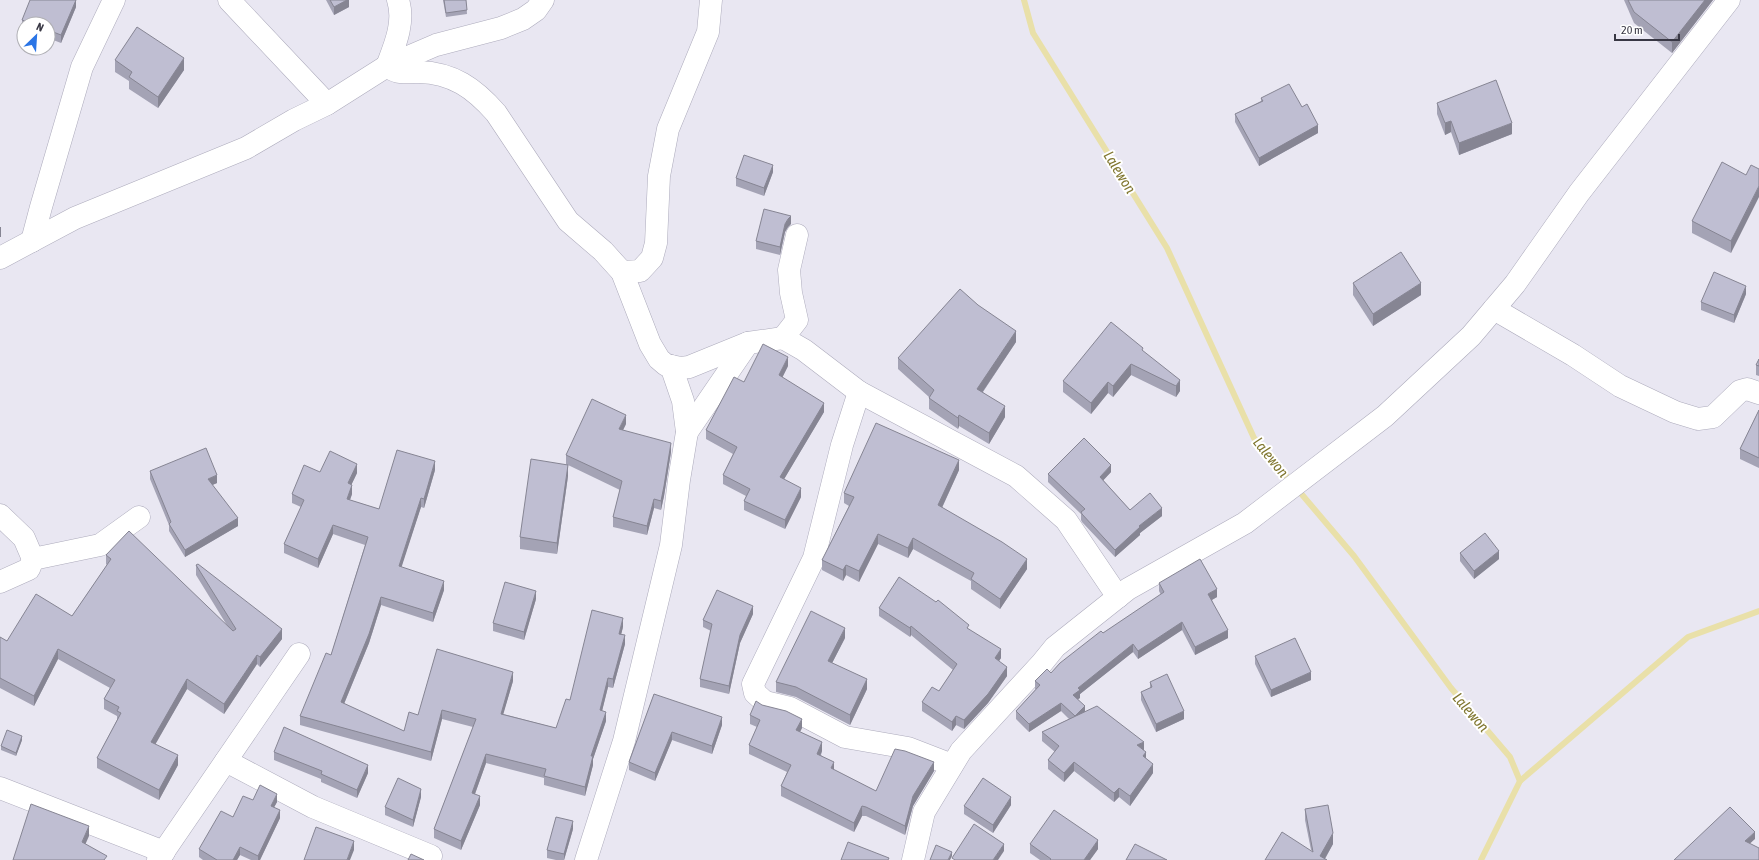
<svg xmlns="http://www.w3.org/2000/svg" width="1759" height="860" font-family="'Asap Condensed',sans-serif">
  <rect width="100%" height="100%" fill="#e9e7f2"/>
  <g fill="none" stroke-linecap="round" stroke-linejoin="round">
    <g stroke="#e9e0a9" stroke-width="6">
      <polyline points="1024,0 1033,33 1167,248 1254,438 1354,556 1451,688 1510,757 1520,781"/>
      <polyline points="1481,860 1520,781 1688,637 1759,611"/>
    </g>
    <defs>
      <g id="minor">
        <polyline points="229,0 327,104"/>
        <path d="M398 0C405 22 395 45 387 66L436 45 501 28 523 19 536 10 543 0"/>
        <polyline points="797,235 789,270 791,293 797,320 783,338 804,350 859,392 1016,476 1066,520 1118,597"/>
        <polyline points="32,241 41,207 82,67 114,0"/>
        <path d="M0 258 75 218 246 148 294 120 327 104 387 66C400 76 404 71 419 72 453 73 474 88 496 113L568 221 603 251 622 272 650 344 659 359 666 365 681 368 689 367 748 343 783 338"/>
        <polyline points="622,272 640,271 652,258 656,243 659,176 668,129 708,32 711,0"/>
        <polyline points="1494,309 1573,355 1620,386 1675,412 1698,419 1713,417 1740,391 1747,389 1759,393"/>
        <polyline points="859,392 842,445 814,558 753,684 755,693 765,702 790,708 845,737 908,748 952,765"/>
        <polyline points="687,432 748,343"/>
        <polyline points="0,515 24,538 33,559 29,569 0,582"/>
        <polyline points="33,559 100,545 139,517"/>
        <polyline points="226,761 313,807 431,856"/>
        <polyline points="0,788 164,852"/>
        <polyline points="158,860 299,654"/>
        <polyline points="586,860 624,741 671,545 679,480 687,432 683,401 671,366"/>
        <polyline points="913,860 924,812 961,751 1042,663 1055,647 1128,589 1245,523 1385,416 1471,336 1515,284 1579,193 1729,0"/>
      </g>
    </defs>
    <use href="#minor" stroke="#adabbc" stroke-width="23"/>
    <use href="#minor" stroke="#fff" stroke-width="22"/>
  </g>
  <g fill="#a4a3b5">
    <polygon points="76,0 76,7 61,43 48,38 48,24 24,24 24,28 22,27 22,20"/>
    <polygon points="326,0 349,0 349,7 334,15"/>
    <polygon points="443,0 466,0 467,14 446,17"/>
    <polygon points="1624,0 1713,0 1672,53 1634,23"/>
    <polygon points="115,60 184,70 158,108 129,89 129,81 115,72"/>
    <polygon points="1261,98 1302,107 1318,133 1259,166 1235,122 1235,114 1261,101"/>
    <polygon points="1437,103 1512,134 1459,155 1451,132 1445,135 1437,114"/>
    <polygon points="773,172 764,196 736,186 736,178"/>
    <polygon points="1746,175 1731,253 1692,233 1692,221"/>
    <polygon points="791,224 788,227 785,232 780,255 756,249 756,241"/>
    <polygon points="1353,283 1421,295 1373,326 1353,295"/>
    <polygon points="1746,294 1734,323 1701,310 1701,302"/>
    <polygon points="1016,342 983,392 1005,417 989,444 959,426 958,429 929,409 929,397 898,369 898,358"/>
    <polygon points="1143,351 1180,391 1176,397 1131,375 1113,397 1108,393 1091,414 1063,392 1063,381"/>
    <polygon points="1759,359 1759,376 1756,375 1756,365"/>
    <polygon points="788,366 782,378 824,412 784,479 801,497 785,529 744,510 744,501 746,496 723,484 723,475 733,454 706,439 706,430 744,382"/>
    <polygon points="1759,410 1759,468 1740,459 1740,449"/>
    <polygon points="626,424 623,430 671,452 664,496 661,510 654,508 647,535 613,527 613,517 620,490 568,465 568,476 557,554 520,549 520,537 567,465 566,464 566,455"/>
    <polygon points="435,470 424,508 421,507 401,567 444,590 433,622 381,605 369,643 344,704 404,731 418,715 513,681 503,714 556,728 570,700 623,627 621,634 625,644 613,688 608,687 602,711 606,721 593,759 593,765 585,796 544,785 544,778 486,763 475,794 480,805 461,850 434,838 434,829 473,727 442,719 431,761 300,725 300,716 331,655 365,545 333,534 318,568 284,553 284,544 301,507 292,503 292,494 320,472 357,473 351,485 352,494 350,500 379,509"/>
    <polygon points="959,470 942,508 1027,569 1000,609 971,589 971,581 913,549 908,558 878,544 859,582 846,575 843,581 822,570 822,560 849,506 844,503 844,493"/>
    <polygon points="150,471 217,483 212,485 238,526 185,557 169,531 169,525 150,479"/>
    <polygon points="1111,472 1103,480 1130,510 1162,516 1140,533 1140,535 1115,557 1082,522 1081,520 1081,514 1048,482 1048,474"/>
    <polygon points="1460,553 1499,559 1474,579 1460,561"/>
    <polygon points="106,555 228,627 196,575 196,565 282,639 260,667 257,664 224,714 187,689 155,744 178,765 159,800 97,768 97,758 117,720 117,716 104,709 104,699 110,688 58,659 34,706 0,688 0,637 7,641 72,616 107,565 106,564"/>
    <polygon points="1159,583 1217,597 1212,600 1228,638 1195,655 1182,630 1138,659 1133,652 1080,694 1080,698 1078,699 1085,711 1144,751 1146,758 1153,773 1130,806 1119,797 1114,802 1074,771 1064,782 1048,769 1048,760 1055,752 1042,741 1042,732 1069,719 1061,711 1029,732 1016,719 1016,711 1036,689 1035,689 1035,681 1051,673 1103,633 1161,595 1159,591"/>
    <polygon points="536,599 524,640 493,631 493,623"/>
    <polygon points="879,608 969,629 1001,658 999,661 1007,676 988,703 964,729 956,725 952,731 922,711 922,702 939,691 953,670 911,635 910,637 879,616"/>
    <polygon points="753,614 740,643 729,694 700,687 700,679 711,631 703,627 703,620"/>
    <polygon points="845,638 832,663 867,689 850,725 796,697 776,692 776,682"/>
    <polygon points="1255,656 1311,680 1271,697 1255,664"/>
    <polygon points="1150,682 1184,719 1156,732 1141,700 1141,692 1150,688"/>
    <polygon points="654,694 722,725 712,754 672,740 655,781 629,770 629,762"/>
    <polygon points="750,715 802,728 800,732 822,751 821,755 834,770 876,791 934,771 913,806 905,835 866,816 862,816 854,832 781,796 781,786 787,772 749,754 749,745 757,727 750,724"/>
    <polygon points="22,740 16,756 1,750 1,746"/>
    <polygon points="274,752 368,773 357,798 321,782 321,779 274,760"/>
    <polygon points="421,797 413,827 385,815 385,807"/>
    <polygon points="253,800 277,802 274,807 280,818 260,860 251,860 240,855 237,860 203,860 199,857 199,849 233,817"/>
    <polygon points="1011,805 993,833 964,814 964,806"/>
    <polygon points="1305,809 1333,844 1325,859 1311,850 1305,820"/>
    <polygon points="573,829 564,860 556,860 547,858 547,850"/>
    <polygon points="1030,844 1098,849 1090,860 1040,860 1030,853"/>
  </g>
  <g fill="#868593">
    <polygon points="76,0 76,7 61,43 61,35"/>
    <polygon points="347,0 349,0 349,7 334,15 334,7"/>
    <polygon points="1705,0 1713,0 1672,53 1672,42"/>
    <polygon points="184,58 184,70 158,108 158,97"/>
    <polygon points="1451,121 1451,132 1445,135 1445,123"/>
    <polygon points="1512,123 1512,134 1459,155 1459,143"/>
    <polygon points="1318,125 1318,133 1259,166 1259,158"/>
    <polygon points="773,165 773,172 764,196 764,188"/>
    <polygon points="1759,186 1759,197 1731,253 1731,241"/>
    <polygon points="791,216 791,224 788,227 785,232 780,255 780,247 785,224 788,219"/>
    <rect x="0" y="227" width="1" height="10"/>
    <polygon points="1421,283 1421,295 1373,326 1373,314"/>
    <polygon points="1746,286 1746,294 1734,323 1734,315"/>
    <polygon points="1016,331 1016,342 977,400 977,389"/>
    <polygon points="788,357 788,366 779,384 779,375"/>
    <polygon points="1131,364 1131,375 1113,397 1113,386"/>
    <polygon points="1180,380 1180,391 1176,397 1176,386"/>
    <polygon points="1108,382 1108,393 1091,414 1091,403"/>
    <polygon points="824,403 824,412 780,486 780,477"/>
    <polygon points="1005,406 1005,417 989,444 989,433"/>
    <polygon points="626,415 626,424 619,438 619,429"/>
    <polygon points="959,415 959,426 958,429 958,418"/>
    <polygon points="671,443 671,452 664,496 661,510 661,501"/>
    <polygon points="959,460 959,470 938,516 938,505"/>
    <polygon points="435,461 435,470 424,508 424,499"/>
    <polygon points="357,464 357,473 348,492 348,483"/>
    <polygon points="568,465 568,476 557,554 557,543"/>
    <polygon points="1111,465 1111,472 1100,484 1100,477"/>
    <polygon points="217,475 217,483 208,487 208,479"/>
    <polygon points="352,485 352,494 347,508 347,499"/>
    <polygon points="801,488 801,497 785,529 785,520"/>
    <polygon points="421,498 421,507 399,575 399,566"/>
    <polygon points="654,499 654,508 647,535 647,526"/>
    <polygon points="1162,508 1162,516 1140,533 1140,535 1115,557 1115,550 1139,526"/>
    <polygon points="238,518 238,526 185,557 185,550"/>
    <polygon points="333,525 333,534 318,568 318,559"/>
    <polygon points="878,534 878,544 859,582 859,571"/>
    <polygon points="913,538 913,549 908,558 908,548"/>
    <polygon points="1499,551 1499,559 1474,579 1474,571"/>
    <polygon points="1027,559 1027,569 1000,609 1000,599"/>
    <polygon points="846,565 846,575 843,581 843,570"/>
    <polygon points="444,581 444,590 433,622 433,613"/>
    <polygon points="1217,589 1217,597 1208,602 1208,594"/>
    <polygon points="536,591 536,599 524,640 524,632"/>
    <polygon points="381,597 381,605 369,643 341,711 341,702"/>
    <polygon points="753,606 753,614 740,643 729,694 729,686 740,635"/>
    <polygon points="623,618 623,627 619,643 619,634"/>
    <polygon points="1182,622 1182,630 1138,659 1138,651"/>
    <polygon points="911,626 911,635 910,637 910,628"/>
    <polygon points="845,628 845,638 828,671 828,661"/>
    <polygon points="282,629 282,639 260,667 260,657"/>
    <polygon points="1228,630 1228,638 1195,655 1195,647"/>
    <polygon points="625,635 625,644 613,688 613,679"/>
    <polygon points="1133,644 1133,652 1080,694 1080,698 1073,702 1073,695 1078,688"/>
    <polygon points="58,649 58,659 34,706 34,696"/>
    <polygon points="1001,649 1001,658 995,667 995,658"/>
    <polygon points="257,655 257,664 224,714 224,704"/>
    <polygon points="1007,667 1007,676 988,703 964,729 964,720"/>
    <polygon points="513,672 513,681 501,722 501,714"/>
    <polygon points="1311,672 1311,680 1271,697 1271,690"/>
    <polygon points="608,678 608,687 600,719 600,710"/>
    <polygon points="187,679 187,689 151,752 151,742"/>
    <polygon points="867,679 867,689 850,725 850,715"/>
    <polygon points="1061,703 1061,711 1029,732 1029,724"/>
    <polygon points="1085,706 1085,714 1075,716"/>
    <polygon points="442,710 442,719 431,761 431,752"/>
    <polygon points="1184,711 1184,719 1156,732 1156,724"/>
    <polygon points="606,712 606,721 593,759 593,765 585,796 585,787 591,756"/>
    <polygon points="956,716 956,725 952,731 952,722"/>
    <polygon points="722,717 722,725 712,754 712,746"/>
    <polygon points="802,719 802,728 796,739 796,730"/>
    <polygon points="672,732 672,740 655,781 655,773"/>
    <polygon points="22,736 22,740 16,756 16,753"/>
    <polygon points="822,742 822,751 817,763 817,754"/>
    <polygon points="1144,742 1144,751 1137,745"/>
    <polygon points="1146,752 1146,761 1143,756"/>
    <polygon points="486,754 486,763 472,802 472,793"/>
    <polygon points="178,755 178,765 159,800 159,790"/>
    <polygon points="834,762 834,771 831,768"/>
    <polygon points="934,762 934,771 913,806 905,835 905,826 913,796"/>
    <polygon points="1074,762 1074,771 1064,782 1064,773"/>
    <polygon points="1153,764 1153,773 1130,806 1130,796"/>
    <polygon points="368,765 368,773 357,798 357,790"/>
    <polygon points="1119,788 1119,797 1114,802 1114,793"/>
    <polygon points="421,789 421,797 413,827 413,820"/>
    <polygon points="277,794 277,802 271,813 271,806"/>
    <polygon points="480,796 480,805 461,850 461,841"/>
    <polygon points="1011,797 1011,805 993,833 993,825"/>
    <polygon points="862,806 862,816 854,832 854,823"/>
    <polygon points="280,810 280,818 260,860 258,860 258,856"/>
    <polygon points="573,821 573,829 564,860 564,854"/>
    <polygon points="89,826 89,836 82,852 82,842"/>
    <polygon points="1755,832 1755,839 1745,848 1745,841"/>
    <polygon points="1333,833 1333,844 1324,860 1320,856"/>
    <polygon points="1098,840 1098,849 1090,860 1084,860"/>
    <polygon points="354,841 354,850 350,860 347,860"/>
    <polygon points="1004,844 1004,851 998,860 993,860"/>
    <polygon points="240,847 240,855 237,860 233,860"/>
    <polygon points="952,852 952,856 950,860 948,860"/>
  </g>
  <g fill="#bfbed2" stroke="#868593">
    <polygon points="30,0 76,0 61,35 48,30 48,24 33,24 22,20"/>
    <polygon points="330,0 347,0 334,7"/>
    <polygon points="444,0 466,0 467,10 446,13"/>
    <polygon points="1628,0 1705,0 1672,42 1634,12"/>
    <polygon points="137,27 184,58 158,97 129,77 132,72 115,60"/>
    <polygon points="1496,80 1512,123 1459,143 1451,121 1445,123 1437,103"/>
    <polygon points="1289,84 1302,107 1307,104 1318,125 1259,158 1235,114 1263,101 1261,98"/>
    <polygon points="744,155 773,165 764,188 736,178"/>
    <polygon points="1722,162 1746,175 1751,165 1759,169 1759,186 1731,241 1692,221"/>
    <polygon points="764,209 791,216 788,219 785,224 780,247 756,241"/>
    <polygon points="1401,252 1421,283 1373,314 1353,283"/>
    <polygon points="1714,272 1746,286 1734,315 1701,302"/>
    <polygon points="960,289 978,305 1016,331 977,389 1005,406 989,433 959,415 958,418 929,398 934,390 898,358"/>
    <polygon points="1111,322 1143,348 1142,350 1180,380 1176,386 1131,364 1113,386 1108,382 1091,403 1063,381"/>
    <polygon points="763,344 788,357 779,375 824,403 780,477 801,488 785,520 744,501 750,489 723,475 737,447 706,430 734,377 744,382"/>
    <polygon points="1759,359 1759,366 1756,365"/>
    <polygon points="592,399 626,415 619,429 671,443 664,486 661,501 654,499 647,526 613,517 622,481 566,455"/>
    <polygon points="1759,410 1759,458 1740,449"/>
    <polygon points="876,423 959,460 938,505 1002,542 1027,559 1000,599 971,579 974,573 913,538 908,548 878,534 859,571 846,565 843,570 822,560 854,497 844,493"/>
    <polygon points="1084,438 1111,465 1100,477 1130,510 1150,493 1162,508 1139,526 1140,527 1115,550 1082,514 1081,512 1085,509 1048,474"/>
    <polygon points="206,448 217,475 208,479 238,518 185,550 169,524 171,522 150,471"/>
    <polygon points="397,450 435,461 424,499 421,498 399,566 444,581 433,613 381,597 369,634 341,702 404,731 409,712 418,715 437,649 513,672 501,714 556,728 566,699 570,700 592,610 623,618 619,634 625,635 613,679 608,678 600,710 606,712 591,756 593,756 585,787 544,776 546,769 486,754 472,793 480,796 461,841 434,829 476,719 442,710 431,752 300,716 326,653 331,655 368,537 333,525 318,559 284,544 304,500 292,494 304,465 320,472 330,451 357,464 348,483 352,485 347,499 379,509"/>
    <polygon points="531,459 568,465 557,543 520,537"/>
    <polygon points="129,531 233,631 236,629 196,565 198,564 282,629 260,657 257,655 224,704 187,679 151,742 178,755 159,790 97,758 121,713 117,711 119,707 104,699 115,680 58,649 34,696 0,678 0,637 7,641 36,594 72,616 111,559 106,555"/>
    <polygon points="1485,533 1499,551 1474,571 1460,553"/>
    <polygon points="1200,559 1217,589 1208,594 1228,630 1195,647 1182,622 1138,651 1133,644 1078,688 1080,690 1073,695 1085,706 1075,716 1061,703 1029,724 1016,711 1040,685 1035,681 1047,669 1051,673 1060,663 1101,631 1103,633 1164,592 1159,583"/>
    <polygon points="899,577 936,602 938,600 969,625 967,628 1001,649 995,658 1007,667 988,694 964,720 956,716 952,722 922,702 932,687 939,691 957,664 911,626 910,628 879,608"/>
    <polygon points="505,582 536,591 524,632 493,623"/>
    <polygon points="717,590 753,606 740,635 729,686 700,679 712,624 703,620"/>
    <polygon points="811,611 845,628 828,661 867,679 850,715 796,687 776,682"/>
    <polygon points="1295,638 1311,672 1271,690 1255,656"/>
    <polygon points="1167,674 1184,711 1156,724 1141,692 1152,687 1150,682"/>
    <polygon points="654,694 722,717 712,746 672,732 655,773 629,762"/>
    <polygon points="756,701 762,705 786,711 802,719 796,730 822,742 817,754 834,762 831,768 876,791 895,749 905,751 934,762 913,796 905,826 866,807 862,806 854,823 781,786 791,765 749,745 760,720 750,715"/>
    <polygon points="1097,706 1144,742 1137,745 1146,752 1143,756 1153,764 1130,796 1119,788 1114,793 1074,762 1064,773 1048,760 1059,746 1042,732"/>
    <polygon points="284,727 368,765 357,790 321,774 322,771 274,752"/>
    <polygon points="7,730 22,736 16,753 1,746"/>
    <polygon points="398,778 421,789 413,820 385,807"/>
    <polygon points="983,778 1011,797 993,825 964,806"/>
    <polygon points="260,785 277,794 271,806 280,810 258,856 240,847 233,860 217,860 199,849 221,811 233,817 243,796 253,800"/>
    <polygon points="31,804 89,826 82,842 107,856 104,860 13,860"/>
    <polygon points="1328,805 1333,833 1320,856 1327,860 1265,860 1282,832 1313,852 1305,809"/>
    <polygon points="1730,807 1755,832 1745,841 1759,848 1759,860 1674,860"/>
    <polygon points="1054,810 1098,840 1084,860 1050,860 1051,859 1030,844"/>
    <polygon points="556,817 573,821 564,854 547,850"/>
    <polygon points="974,824 1004,844 993,860 955,860 952,858"/>
    <polygon points="316,827 354,841 347,860 304,860"/>
    <polygon points="848,842 889,858 888,860 841,860"/>
    <polygon points="1135,844 1167,860 1126,860"/>
    <polygon points="936,845 952,852 948,860 930,860"/>
    <polygon points="411,854 424,860 408,860"/>
  </g>
  <g text-anchor="middle" dominant-baseline="central" stroke-width="4" stroke-linejoin="round" paint-order="stroke">
    <g font-size="15" font-style="italic" fill="#817730" stroke="#fff">
      <text transform="translate(1120 172) rotate(58)">Lalewon</text>
      <text transform="translate(1271 457) rotate(51)">Lalewon</text>
      <text transform="translate(1471 712) rotate(49)">Lalewon</text>
    </g>
  </g>
  <g transform="translate(36 36) rotate(25)"><circle r="19" fill="#ffffff" stroke="#afafb4"/>
  <path d="M0-3L7 15L0 10L-7 15Z" fill="#2a75e6"/>
  <text y="-6" font-size="11" font-weight="bold" text-anchor="middle" fill="#383744">N</text>
  </g>
  <path d="M1615 34v6h64v-6" fill="none" stroke="#383744" stroke-width="2"/>
  <text x="1621" y="34" font-size="12" fill="#383744" stroke="#ffffff" stroke-width="3" paint-order="stroke">20 m</text>
</svg>
